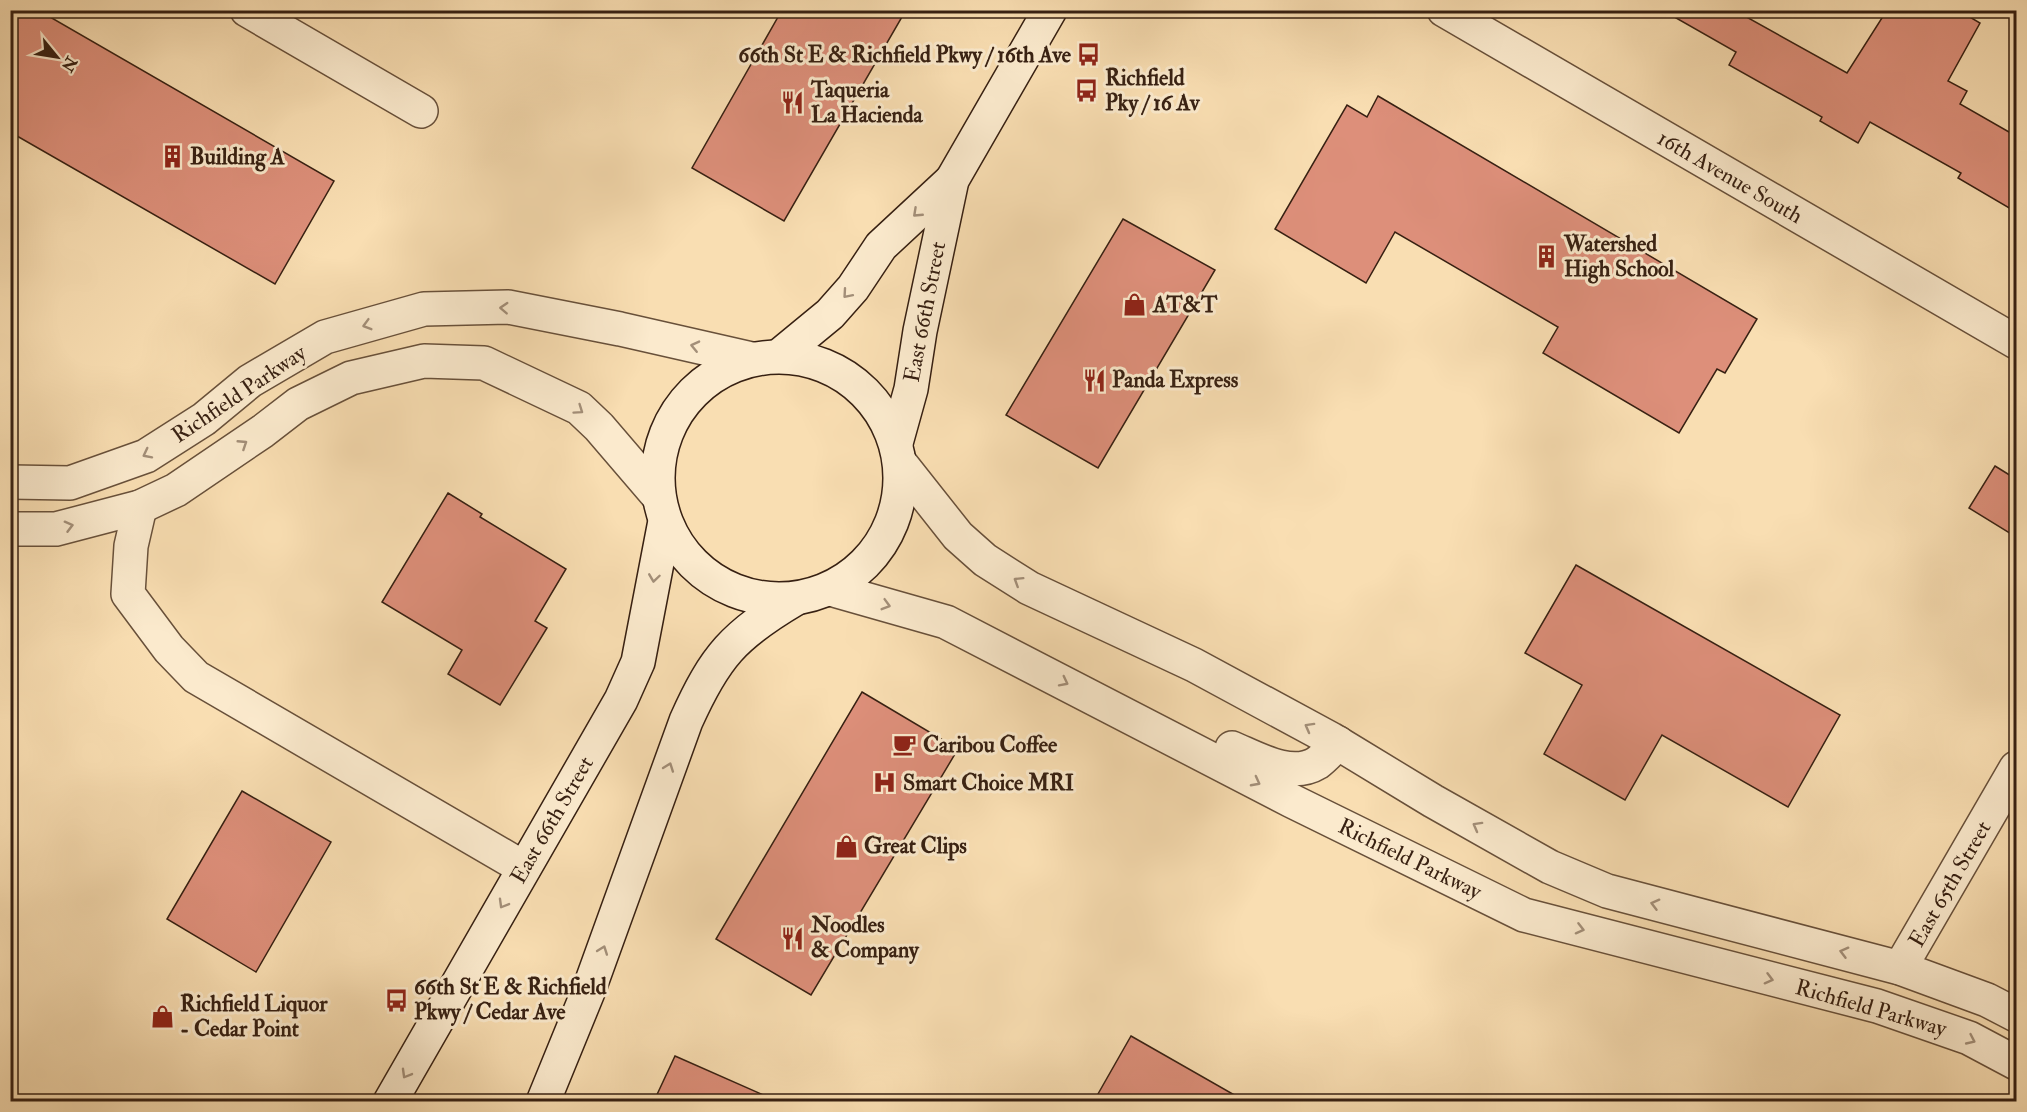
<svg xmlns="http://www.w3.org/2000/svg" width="2027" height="1112" font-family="'IM FELL Double Pica',serif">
  <rect width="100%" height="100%" fill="#f9deb2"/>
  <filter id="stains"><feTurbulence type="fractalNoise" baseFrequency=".00333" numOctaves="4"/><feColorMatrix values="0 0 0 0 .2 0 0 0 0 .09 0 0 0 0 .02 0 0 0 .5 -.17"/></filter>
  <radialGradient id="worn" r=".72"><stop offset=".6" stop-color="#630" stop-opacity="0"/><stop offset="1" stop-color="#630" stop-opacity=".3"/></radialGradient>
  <g fill="#dd8f7a" stroke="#372012" stroke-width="1.5">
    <polygon points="10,10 38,10 334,181 275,284 10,132"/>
    <polygon points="782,10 906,10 784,221 692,168"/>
    <polygon points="1662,10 1734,10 1847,73 1887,10 1958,10 1980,23 1948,81 1967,91 1960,104 2016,136 2016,212 1958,178 1961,173 1870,122 1858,143 1820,121 1822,117 1729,65 1736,52"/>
    <polygon points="1378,96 1757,319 1725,373 1717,369 1679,433 1543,353 1558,327 1395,232 1366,283 1275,229 1347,105 1367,117"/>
    <polygon points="1123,219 1215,270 1098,468 1006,415"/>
    <polygon points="1995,466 2016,479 2016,537 1969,508"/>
    <polygon points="448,493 482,514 480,517 566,569 535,621 547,628 500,705 448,674 462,650 382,602"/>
    <polygon points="1576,565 1840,715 1788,807 1662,735 1625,800 1544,754 1582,685 1525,653"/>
    <polygon points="862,692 958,749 811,995 716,939"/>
    <polygon points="242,791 331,842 256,972 167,919"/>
    <polygon points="1131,1036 1245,1101 1094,1101"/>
    <polygon points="675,1056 777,1101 654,1101"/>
  </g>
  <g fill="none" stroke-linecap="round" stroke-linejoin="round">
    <defs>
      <g id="minor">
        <polyline points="247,10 421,111"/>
        <polyline points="1444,10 2016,342"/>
        <polyline points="140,507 131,546 128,594 169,649 196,677 524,868"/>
        <polyline points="1900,968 2016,768"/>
      </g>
      <g id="tertiary">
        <polyline points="901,464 958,536 985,560 1029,588 1194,665 1331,739 1433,801 1550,867 1607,891 1900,968 1987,1000 2016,1015"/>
        <polyline points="10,482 70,483 146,456 204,419 250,381 325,337 424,309 508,307 620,329 752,359"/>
        <polyline points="10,529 56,529 140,507 176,490 263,431 298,404 351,378 424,361 484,363 579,408 599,427 659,497"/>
        <polyline points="830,589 946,622 1292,801 1524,915 1877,1006 1969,1038 2016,1063"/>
        <path d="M1232 748C1256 758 1291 779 1317 763 1324 758 1331 750 1338 743"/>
      </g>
      <g id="secondary">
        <polyline points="779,356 830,314 853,288 881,246 952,180"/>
        <circle cx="779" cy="478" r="121"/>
        <polyline points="896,443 911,389 920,331 952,180 1050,10"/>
        <polyline points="390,1102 621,700 638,662 665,521"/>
        <path d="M543 1102 588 992 686 721C715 656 734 635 795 599"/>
      </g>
    </defs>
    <use href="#minor" stroke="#68503a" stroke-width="36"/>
    <use href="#tertiary" stroke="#68503a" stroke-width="36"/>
    <use href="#secondary" stroke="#372012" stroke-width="36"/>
    <use href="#minor" stroke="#fbeacd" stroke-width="33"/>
    <use href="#tertiary" stroke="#fbeacd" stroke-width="33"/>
    <use href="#secondary" stroke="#fbeacd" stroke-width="33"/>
  </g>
  <defs><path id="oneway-chevron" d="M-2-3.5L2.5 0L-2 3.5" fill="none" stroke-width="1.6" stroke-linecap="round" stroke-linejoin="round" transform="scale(1.5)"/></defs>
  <g stroke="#a38f79">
    <use href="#oneway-chevron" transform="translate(917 213) rotate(137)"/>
    <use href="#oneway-chevron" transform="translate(847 294) rotate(131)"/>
    <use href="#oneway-chevron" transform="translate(504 308) rotate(-177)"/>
    <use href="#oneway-chevron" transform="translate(367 325) rotate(164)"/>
    <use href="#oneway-chevron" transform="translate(695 346) rotate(-167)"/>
    <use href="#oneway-chevron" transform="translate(579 410) rotate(35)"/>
    <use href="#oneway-chevron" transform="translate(243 444) rotate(-33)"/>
    <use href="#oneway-chevron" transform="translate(147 454) rotate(153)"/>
    <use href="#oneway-chevron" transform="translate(69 526) rotate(-15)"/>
    <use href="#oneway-chevron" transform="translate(654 578) rotate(98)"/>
    <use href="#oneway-chevron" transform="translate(1018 581) rotate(-148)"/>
    <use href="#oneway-chevron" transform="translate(886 605) rotate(16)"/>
    <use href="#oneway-chevron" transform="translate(1064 682) rotate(27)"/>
    <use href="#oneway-chevron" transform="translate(1309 727) rotate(-151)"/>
    <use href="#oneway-chevron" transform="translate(669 767) rotate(-70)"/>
    <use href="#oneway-chevron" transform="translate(1256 782) rotate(28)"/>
    <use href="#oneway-chevron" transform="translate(1477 826) rotate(-151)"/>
    <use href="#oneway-chevron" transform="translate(503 904) rotate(120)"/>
    <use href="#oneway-chevron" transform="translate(1655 904) rotate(-165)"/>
    <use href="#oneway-chevron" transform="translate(1580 929) rotate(14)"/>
    <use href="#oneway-chevron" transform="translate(603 950) rotate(-70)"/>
    <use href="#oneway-chevron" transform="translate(1844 952) rotate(-165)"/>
    <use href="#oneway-chevron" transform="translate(1769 979) rotate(15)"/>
    <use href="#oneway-chevron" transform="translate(1971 1040) rotate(25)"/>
    <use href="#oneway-chevron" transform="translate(406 1074) rotate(120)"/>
  </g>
  <defs>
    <symbol id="bus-bare" viewBox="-9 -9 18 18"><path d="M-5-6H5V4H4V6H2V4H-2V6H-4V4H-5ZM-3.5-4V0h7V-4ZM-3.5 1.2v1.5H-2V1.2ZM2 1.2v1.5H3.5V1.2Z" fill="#8f2418" stroke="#fbeacd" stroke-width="2.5" paint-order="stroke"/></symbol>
    <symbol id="restaurant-bare" viewBox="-9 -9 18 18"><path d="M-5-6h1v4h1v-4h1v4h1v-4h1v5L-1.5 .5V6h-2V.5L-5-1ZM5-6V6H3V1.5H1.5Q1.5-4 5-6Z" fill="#8f2418" stroke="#fbeacd" stroke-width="2.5" paint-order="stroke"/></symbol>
    <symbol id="building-bare" viewBox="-9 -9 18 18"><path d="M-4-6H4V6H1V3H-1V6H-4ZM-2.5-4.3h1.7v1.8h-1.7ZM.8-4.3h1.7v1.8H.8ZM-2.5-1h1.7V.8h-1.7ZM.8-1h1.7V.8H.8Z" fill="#8f2418" stroke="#fbeacd" stroke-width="2.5" paint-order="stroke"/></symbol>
    <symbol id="shop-bare" viewBox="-9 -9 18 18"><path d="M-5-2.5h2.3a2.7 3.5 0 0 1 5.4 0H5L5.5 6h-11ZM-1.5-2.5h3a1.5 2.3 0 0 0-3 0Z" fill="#8f2418" stroke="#fbeacd" stroke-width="2.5" paint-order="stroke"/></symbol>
    <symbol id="cafe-bare" viewBox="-9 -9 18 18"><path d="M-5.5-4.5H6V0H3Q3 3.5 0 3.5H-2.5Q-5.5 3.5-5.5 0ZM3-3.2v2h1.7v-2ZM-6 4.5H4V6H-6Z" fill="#8f2418" stroke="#fbeacd" stroke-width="2.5" paint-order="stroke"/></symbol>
    <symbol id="hospital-bare" viewBox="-9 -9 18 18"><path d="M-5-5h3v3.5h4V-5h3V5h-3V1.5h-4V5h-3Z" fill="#8f2418" stroke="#fbeacd" stroke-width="2.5" paint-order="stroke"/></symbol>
  </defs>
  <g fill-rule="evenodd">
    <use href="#bus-bare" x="1072" y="38" width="33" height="33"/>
    <use href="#bus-bare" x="1070" y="74" width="33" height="33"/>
    <use href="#restaurant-bare" x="776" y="86" width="33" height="33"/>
    <use href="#building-bare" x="156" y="140" width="33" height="33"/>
    <use href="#building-bare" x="1530" y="240" width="33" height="33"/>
    <use href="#shop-bare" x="1118" y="288" width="33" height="33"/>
    <use href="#restaurant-bare" x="1078" y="364" width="33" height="33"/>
    <use href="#cafe-bare" x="888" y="728" width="33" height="33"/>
    <use href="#hospital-bare" x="868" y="766" width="33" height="33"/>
    <use href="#shop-bare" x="830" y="830" width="33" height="33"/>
    <use href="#restaurant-bare" x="776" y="922" width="33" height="33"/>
    <use href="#bus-bare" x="380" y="984" width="33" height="33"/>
    <use href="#shop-bare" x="146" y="1000" width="33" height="33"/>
  </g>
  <g text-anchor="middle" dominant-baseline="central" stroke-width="6" stroke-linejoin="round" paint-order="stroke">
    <g font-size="22" font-weight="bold" fill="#372012" stroke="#fbeacd" text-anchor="start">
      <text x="1071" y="55" text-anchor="end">66th St E &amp; Richfield Pkwy / 16th Ave</text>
      <text x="1105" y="78">Richfield<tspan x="1105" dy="25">Pky / 16 Av</tspan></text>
      <text x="811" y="90">Taqueria<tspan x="811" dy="25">La Hacienda</tspan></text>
      <text x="190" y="157">Building A</text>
      <text x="1564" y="244">Watershed<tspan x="1564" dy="25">High School</tspan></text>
      <text x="1153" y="305">AT&amp;T</text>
      <text x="1112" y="380">Panda Express</text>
      <text x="923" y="745">Caribou Coffee</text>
      <text x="903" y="783">Smart Choice MRI</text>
      <text x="864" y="846">Great Clips</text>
      <text x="811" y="925">Noodles<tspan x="811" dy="25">&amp; Company</tspan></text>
      <text x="414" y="987">66th St E &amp; Richfield<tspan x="414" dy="25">Pkwy / Cedar Ave</tspan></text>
      <text x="180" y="1004">Richfield Liquor<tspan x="180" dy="25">- Cedar Point</tspan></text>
    </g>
    <g font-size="22" fill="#372012" stroke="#fbeacd">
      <text transform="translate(1730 177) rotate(30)">16th Avenue South</text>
      <text transform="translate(925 312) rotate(-79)">East 66th Street</text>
      <text transform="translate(239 394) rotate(-34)">Richfield Parkway</text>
      <text transform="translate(552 820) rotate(-60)">East 66th Street</text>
      <text transform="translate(1410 859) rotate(26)">Richfield Parkway</text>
      <text transform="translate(1950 884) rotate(-60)">East 65th Street</text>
      <text transform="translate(1871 1008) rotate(16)">Richfield Parkway</text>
    </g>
  </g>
  <rect width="2027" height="1112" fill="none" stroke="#f9deb2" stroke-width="36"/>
  <rect x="12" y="12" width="2003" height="1088" fill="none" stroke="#372012" stroke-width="3"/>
  <rect x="18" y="18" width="1991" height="1076" fill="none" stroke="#372012" stroke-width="1.5"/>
  <g transform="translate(57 57) rotate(120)" stroke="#fbeacd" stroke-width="4.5" paint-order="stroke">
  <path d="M0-4.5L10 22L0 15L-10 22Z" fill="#372012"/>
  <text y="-9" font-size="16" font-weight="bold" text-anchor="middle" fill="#372012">N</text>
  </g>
  <rect width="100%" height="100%" filter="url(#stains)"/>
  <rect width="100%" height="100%" fill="url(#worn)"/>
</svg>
